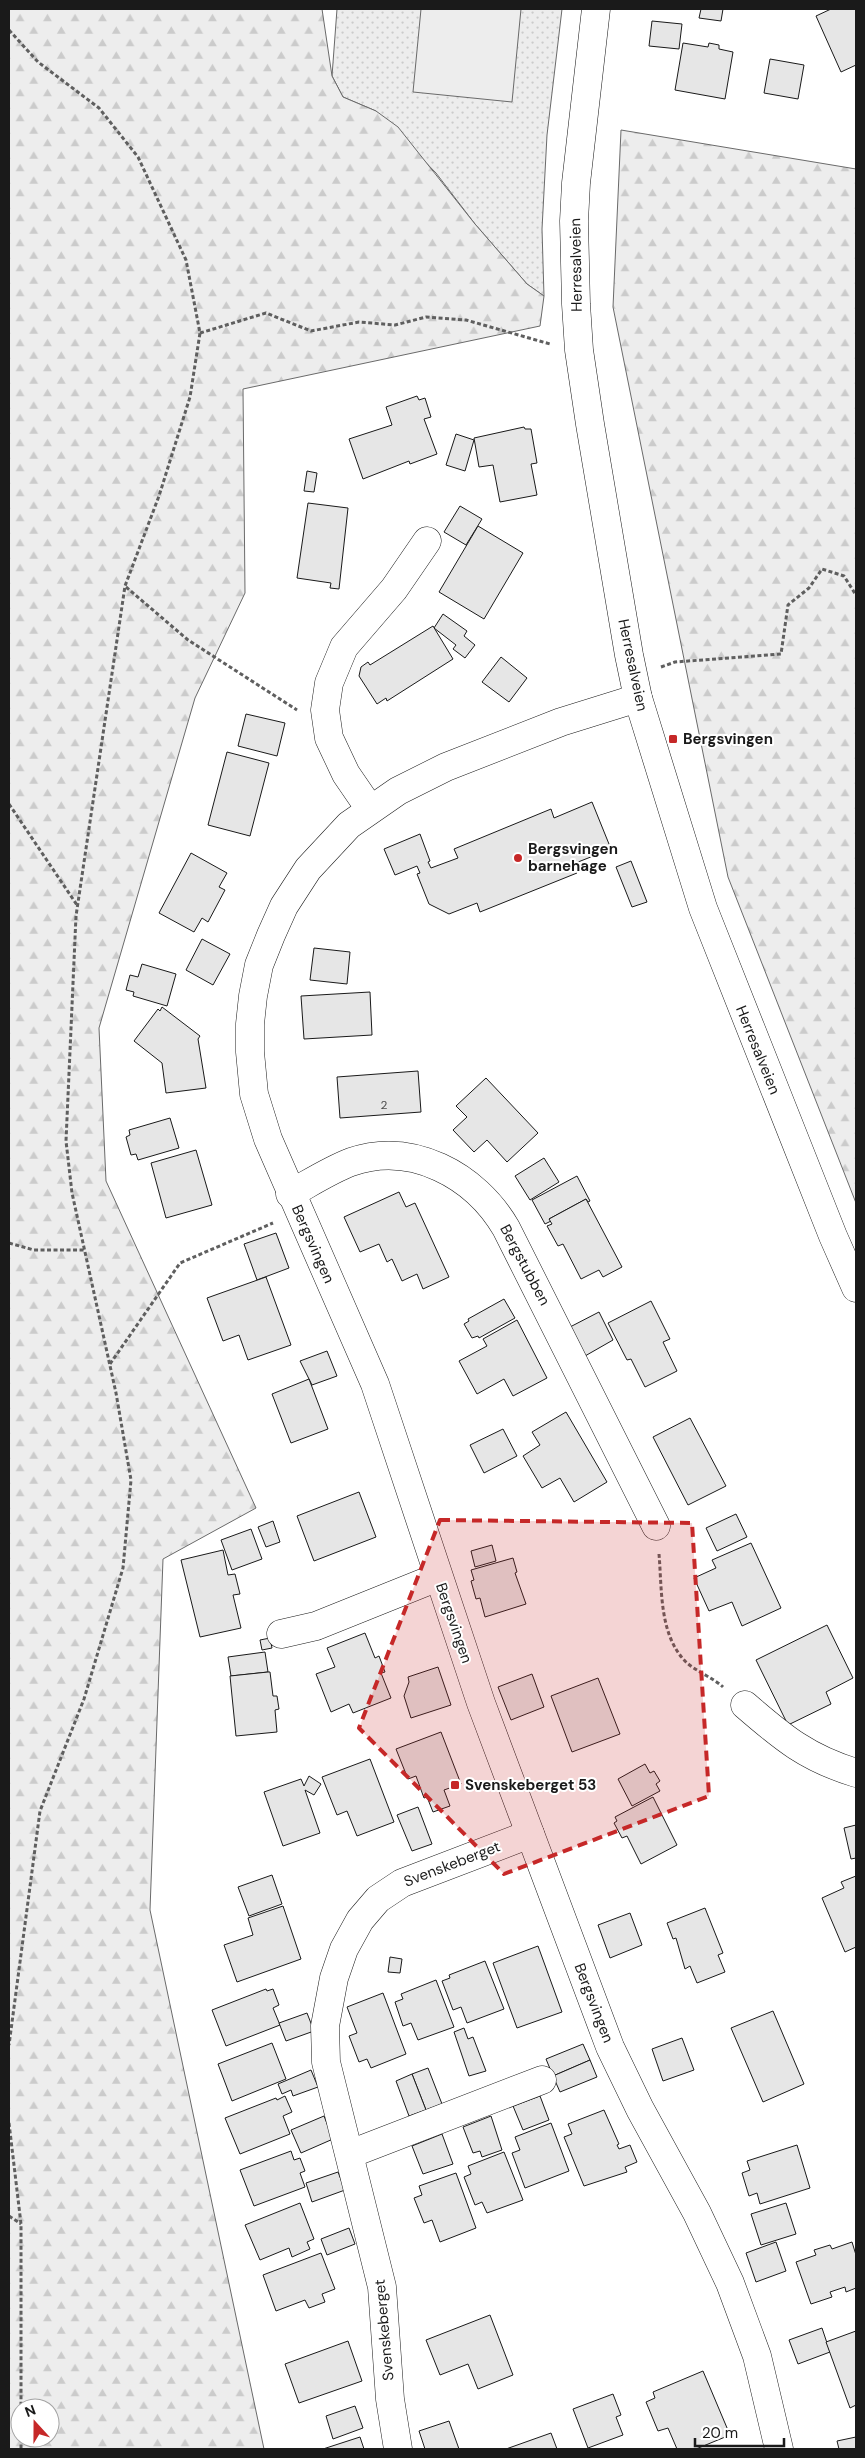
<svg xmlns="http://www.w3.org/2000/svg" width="865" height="2458" font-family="'DM Sans',sans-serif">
  <defs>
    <pattern id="green-dots" width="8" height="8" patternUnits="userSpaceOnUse" patternTransform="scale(1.25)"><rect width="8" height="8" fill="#ededed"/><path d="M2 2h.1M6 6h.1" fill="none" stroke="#cbcbcb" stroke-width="1.8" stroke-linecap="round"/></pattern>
    <pattern id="forest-firs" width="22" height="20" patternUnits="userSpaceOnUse" patternTransform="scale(1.25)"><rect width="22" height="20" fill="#ededed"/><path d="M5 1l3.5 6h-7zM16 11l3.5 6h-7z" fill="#cbcbcb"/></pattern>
  </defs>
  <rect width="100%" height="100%" fill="#fff"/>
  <polygon fill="url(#green-dots)" stroke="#6a6a6a" points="337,9 562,9 547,135 542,229 544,296 527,284 475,224 436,173 376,111 343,97 332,76"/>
  <g fill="url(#forest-firs)" stroke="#6a6a6a" fill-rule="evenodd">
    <path d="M9 9H322L332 76 343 97 376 111 398 127 475 224 527 284 544 296 540 326 243 389 245 593 195 698 99 1028 106 1181 256 1508 163 1559 150 1910 264 2449H9ZM20 2408H50V2438H20Z"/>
    <polygon points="621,130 856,169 856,1203 728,877 613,307"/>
  </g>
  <polygon fill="#ededed" stroke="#6a6a6a" points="421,9 521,9 512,102 413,92"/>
  <g fill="#e6e6e6" stroke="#1a1a1a">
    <polygon points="701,9 723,9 721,21 699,18"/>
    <polygon points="831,9 856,9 856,65 841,72 816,16"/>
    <polygon points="652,21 682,24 679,49 649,46"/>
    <polygon points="683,43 708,47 709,43 719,45 719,49 733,52 725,99 675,90"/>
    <polygon points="770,59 804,65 798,99 764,93"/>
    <polygon points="417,396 419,400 425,398 431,417 424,419 437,454 410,464 409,461 363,479 349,439 392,425 386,407"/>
    <polygon points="524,427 525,429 531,429 537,463 531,464 537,495 500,502 493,465 479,467 474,438"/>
    <polygon points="456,434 474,440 465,471 446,465"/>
    <polygon points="307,471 317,473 314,492 304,491"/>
    <polygon points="308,503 348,508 339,589 330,588 331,583 297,578"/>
    <polygon points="460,506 482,519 466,545 444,532"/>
    <polygon points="478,526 523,553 484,619 439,592"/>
    <polygon points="443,614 467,631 464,636 475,645 465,658 453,649 456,645 434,628"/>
    <polygon points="433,626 453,659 387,701 386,698 377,704 359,676 361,667 368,662 370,665"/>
    <polygon points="501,657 527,678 509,702 482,682"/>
    <polygon points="246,714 285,723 277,756 238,746"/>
    <polygon points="227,752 269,763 250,836 208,825"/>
    <polygon points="592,802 611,849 573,864 577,873 480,912 477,903 449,914 429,904 417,874 420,873 417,866 395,875 384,849 420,834 430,861 428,862 431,868 458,858 454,849 551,809 554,818"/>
    <polygon points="191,853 227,873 219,887 225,890 208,922 202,918 194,932 159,913"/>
    <polygon points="631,861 647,902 632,907 616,867"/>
    <polygon points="202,939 230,954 213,985 186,970"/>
    <polygon points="314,948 350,952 347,984 310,980"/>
    <polygon points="142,964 176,974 167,1006 133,996 134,992 126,990 130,975 138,977"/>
    <polygon points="370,992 372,1035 304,1039 301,996"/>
    <polygon points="162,1007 200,1036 198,1039 206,1088 166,1093 162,1063 134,1041 158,1009 160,1011"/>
    <polygon points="418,1071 421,1112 340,1118 337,1077"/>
    <polygon points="486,1078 538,1133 507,1162 487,1140 474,1152 453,1130 467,1117 456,1106"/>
    <polygon points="170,1118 179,1148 138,1160 136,1154 131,1155 126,1137 130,1135 129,1130"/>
    <polygon points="196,1150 212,1205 166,1218 151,1163"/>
    <polygon points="544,1158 559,1182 530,1200 515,1176"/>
    <polygon points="577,1176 590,1201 588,1202 586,1199 549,1219 551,1221 545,1224 532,1200"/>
    <polygon points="399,1192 406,1207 415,1203 449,1277 423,1289 417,1274 402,1281 392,1259 387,1262 379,1244 360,1252 344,1217"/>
    <polygon points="586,1199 622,1267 603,1277 599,1270 581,1279 563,1244 558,1246 547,1226 552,1224 549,1219"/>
    <polygon points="276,1233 289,1268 257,1280 244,1244"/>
    <polygon points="266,1277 291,1345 248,1360 239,1335 223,1341 207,1298"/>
    <polygon points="504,1299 515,1318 479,1338 478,1336 472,1338 464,1324 469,1321 468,1319"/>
    <polygon points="651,1301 670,1339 663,1342 677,1371 645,1387 631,1359 627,1360 608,1323"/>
    <polygon points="599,1312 613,1340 585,1356 570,1327"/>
    <polygon points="517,1320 547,1378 513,1396 504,1379 477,1394 459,1361 487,1346 483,1339"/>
    <polygon points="327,1351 337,1376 312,1385 300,1361"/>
    <polygon points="309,1379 328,1429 291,1443 272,1394"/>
    <polygon points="566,1412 607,1482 574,1502 560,1478 542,1488 523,1456 540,1445 532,1432"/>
    <polygon points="690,1418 726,1486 688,1505 653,1437"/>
    <polygon points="503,1429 517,1456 484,1473 470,1445"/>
    <polygon points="359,1492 376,1537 314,1561 297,1516"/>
    <polygon points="736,1514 747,1537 717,1551 706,1528"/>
    <polygon points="273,1521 280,1542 266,1547 258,1527"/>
    <polygon points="251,1529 262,1559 232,1570 221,1540"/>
    <polygon points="751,1543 781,1608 742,1626 732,1602 709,1611 694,1578 716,1568 712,1560"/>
    <polygon points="492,1545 496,1561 475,1567 471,1551"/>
    <polygon points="223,1550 228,1575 235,1574 240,1594 233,1595 241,1628 200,1637 181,1560"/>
    <polygon points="513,1558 517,1572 515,1573 526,1604 485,1617 480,1598 476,1599 471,1581 474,1580 471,1570"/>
    <polygon points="827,1625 853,1678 826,1692 831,1704 788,1725 756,1660"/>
    <polygon points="365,1633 375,1658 379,1656 385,1672 381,1673 391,1698 353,1713 349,1704 331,1712 316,1674 335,1667 327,1648"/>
    <polygon points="270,1638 272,1648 262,1650 260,1640"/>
    <polygon points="265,1652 268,1672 231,1676 228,1657"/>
    <polygon points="438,1667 451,1705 411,1718 404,1696 409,1682 408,1677"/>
    <polygon points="268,1672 270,1672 273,1696 277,1696 279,1709 275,1710 277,1732 236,1736 230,1676"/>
    <polygon points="532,1674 544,1707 511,1720 498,1687"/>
    <polygon points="598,1678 620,1734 572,1752 551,1696"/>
    <polygon points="441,1732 461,1784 444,1790 450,1806 433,1812 427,1797 424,1798 416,1776 408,1779 396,1749"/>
    <polygon points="370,1759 394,1822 357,1836 347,1811 337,1815 322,1777"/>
    <polygon points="645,1764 650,1773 654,1771 660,1781 656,1784 660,1791 632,1806 618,1779"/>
    <polygon points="309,1776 321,1784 314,1795 305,1790 320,1833 283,1846 264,1792 301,1779 304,1786"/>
    <polygon points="653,1797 677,1845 641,1864 627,1836 622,1838 614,1823 617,1821 615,1817"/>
    <polygon points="418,1807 432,1844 412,1851 397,1815"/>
    <polygon points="856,1825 856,1858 851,1859 844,1828"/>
    <polygon points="272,1875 282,1904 249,1916 238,1887"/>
    <polygon points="856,1876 856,1947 845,1952 822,1898 844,1888 841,1882"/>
    <polygon points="283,1906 301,1959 237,1982 224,1945 253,1935 248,1918"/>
    <polygon points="705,1908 723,1953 718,1955 725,1972 697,1983 690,1966 685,1969 676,1938 673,1939 667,1923"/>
    <polygon points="630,1913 642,1945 610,1958 598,1925"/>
    <polygon points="538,1946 562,2012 517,2028 493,1963"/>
    <polygon points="390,1957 402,1959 400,1973 388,1972"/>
    <polygon points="485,1961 504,2009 467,2023 461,2007 453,2010 442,1981 450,1978 449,1975"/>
    <polygon points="436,1980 454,2027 418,2040 411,2023 403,2026 395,2002 403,1999 401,1994"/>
    <polygon points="266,1989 267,1991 273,1989 279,2005 273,2008 280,2025 226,2046 212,2010"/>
    <polygon points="383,1993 406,2054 371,2068 367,2059 359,2062 349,2036 357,2033 347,2007"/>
    <polygon points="773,2011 804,2084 763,2102 731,2028"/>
    <polygon points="307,2013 314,2031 286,2041 279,2023"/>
    <polygon points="464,2028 468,2039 473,2037 486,2071 469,2076 454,2032"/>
    <polygon points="682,2038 694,2070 663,2081 652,2049"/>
    <polygon points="272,2043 286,2079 232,2101 218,2064"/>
    <polygon points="583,2044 590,2060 553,2076 546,2059"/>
    <polygon points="590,2060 597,2077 560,2092 553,2076"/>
    <polygon points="428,2068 442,2104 426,2110 412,2074"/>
    <polygon points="311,2070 318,2087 293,2096 291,2090 282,2094 278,2084"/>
    <polygon points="412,2074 426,2110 409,2116 396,2081"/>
    <polygon points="285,2096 292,2112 283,2116 290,2134 240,2154 225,2118 276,2098 277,2100"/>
    <polygon points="540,2096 549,2120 523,2130 513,2106"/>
    <polygon points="604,2110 619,2144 617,2145 619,2149 630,2145 637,2162 625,2167 627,2172 584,2186 564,2137 572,2134 568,2124"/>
    <polygon points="324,2116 333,2139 301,2153 291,2130"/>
    <polygon points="491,2116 502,2150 482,2157 480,2151 473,2153 463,2127"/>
    <polygon points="551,2123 569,2171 525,2188 512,2153 520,2150 515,2137"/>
    <polygon points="442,2134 453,2164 423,2174 412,2146"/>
    <polygon points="797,2145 810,2188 760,2204 757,2193 749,2196 742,2173 750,2170 747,2161"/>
    <polygon points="291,2151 294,2160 300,2158 305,2171 300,2173 305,2187 254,2206 240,2170"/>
    <polygon points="504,2152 523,2200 487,2213 482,2202 475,2205 464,2177 471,2174 468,2166"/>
    <polygon points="338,2172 345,2190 312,2202 306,2183"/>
    <polygon points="456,2173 476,2228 440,2242 432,2220 424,2223 414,2198 422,2195 419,2186"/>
    <polygon points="300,2203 314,2239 307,2242 310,2249 292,2257 289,2248 260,2260 245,2225"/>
    <polygon points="786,2203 796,2234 761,2245 751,2214"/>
    <polygon points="349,2228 355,2244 327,2255 321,2239"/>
    <polygon points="776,2242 786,2271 756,2282 746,2253"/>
    <polygon points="852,2242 856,2255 856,2288 846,2292 845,2287 830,2292 832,2297 811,2304 796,2262 816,2255 814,2250 830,2245 832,2249"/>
    <polygon points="321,2253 335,2289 322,2294 325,2302 309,2308 305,2300 276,2311 263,2275"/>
    <polygon points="490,2315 513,2375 478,2389 468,2364 440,2375 426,2340"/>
    <polygon points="822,2328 830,2352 798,2364 789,2340"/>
    <polygon points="856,2331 856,2405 850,2408 826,2342"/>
    <polygon points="348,2341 362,2381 299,2403 285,2364"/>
    <polygon points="703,2371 730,2435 696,2449 677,2449 668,2428 658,2431 646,2402 655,2398 653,2392"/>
    <polygon points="613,2394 621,2415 616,2417 623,2435 588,2448 573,2409"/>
    <polygon points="355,2406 363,2428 333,2439 326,2416"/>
    <polygon points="449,2421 459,2449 425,2449 419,2431"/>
    <polygon points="551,2433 557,2449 506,2449"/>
    <polygon points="360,2437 364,2449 323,2449"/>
    <polygon points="856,2437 856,2449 839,2449 837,2441"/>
  </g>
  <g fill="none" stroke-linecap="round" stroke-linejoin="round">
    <defs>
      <g id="minor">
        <polyline points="596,9 576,183 574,221 576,304 579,350 590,424 629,655 638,698 703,908 833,1236 856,1288"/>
        <polyline points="638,698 561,722 446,767 398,791 349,825 308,869 284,906 271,935 259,965 253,996 250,1024 250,1052 254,1094 268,1139 375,1384 481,1703 610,2047 640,2109 697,2213 730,2283 757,2356 779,2449"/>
        <polyline points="370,809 346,774 329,738 325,710 329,683 344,647 394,589 427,541"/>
        <path d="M290 1194C310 1183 330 1170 351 1162 412 1141 475 1175 506 1228L656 1526"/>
        <polyline points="281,1634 316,1626 438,1577"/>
        <path d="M745 1705C783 1738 807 1758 856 1773"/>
        <polyline points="350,2154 542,2080"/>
        <polyline points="398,2449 390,2399 382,2287 326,2062 325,2026 334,1978 344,1949 360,1920 378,1899 402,1883 530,1834"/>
      </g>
    </defs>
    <use href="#minor" stroke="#1a1a1a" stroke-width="29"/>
    <g stroke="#5f5f5f" stroke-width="3" stroke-dasharray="4 2.5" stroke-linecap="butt">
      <polyline points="9,30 38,62 99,108 138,157 186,260 200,333 190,397 159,496 125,586 76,916 66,1141 72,1193 116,1393 131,1480 123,1568 84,1699 40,1811 9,2045"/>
      <polyline points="200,333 266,313 311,331 359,322 395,325 426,317 466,320 550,344"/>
      <polyline points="126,587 188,640 297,710"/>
      <polyline points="661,667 675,662 781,654 788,605 809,588 822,569 844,576 856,595"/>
      <polyline points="9,804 77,905"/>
      <polyline points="9,1243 34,1250 84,1250"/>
      <polyline points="110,1364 180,1263 273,1223"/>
      <path d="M659 1554C662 1589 659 1634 685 1661 695 1671 712 1677 723 1687"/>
      <polyline points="9,2123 21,2224 21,2408"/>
      <polyline points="9,2216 21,2224"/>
      <polyline points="21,2438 21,2449"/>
    </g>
    <use href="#minor" stroke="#fff" stroke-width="28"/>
  </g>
  <path fill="#c62828" fill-opacity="0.2" stroke="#c62828" stroke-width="4" stroke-dasharray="10 6" stroke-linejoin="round" d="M440 1520 692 1523 709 1796 504 1874 359 1728Z"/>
  <g fill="#c62828" stroke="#fff" stroke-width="2">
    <rect x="668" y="734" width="10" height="10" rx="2.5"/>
    <circle cx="518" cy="858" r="5"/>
    <rect x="450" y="1780" width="10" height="10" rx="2.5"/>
  </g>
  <g text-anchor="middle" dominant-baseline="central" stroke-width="4" stroke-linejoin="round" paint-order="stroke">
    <g font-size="12" fill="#4d4d4d">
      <text x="384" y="1105">2</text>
    </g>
    <g font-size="15" fill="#1a1a1a" stroke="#fff">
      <text transform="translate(576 265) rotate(-91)">Herresalveien</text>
      <text transform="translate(633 665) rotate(78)">Herresalveien</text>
      <text transform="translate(758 1050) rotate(68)">Herresalveien</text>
      <text transform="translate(313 1244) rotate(66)">Bergsvingen</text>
      <text transform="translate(525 1265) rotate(62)">Bergstubben</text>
      <text transform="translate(454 1623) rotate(71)">Bergsvingen</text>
      <text transform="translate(452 1864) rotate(-21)">Svenskeberget</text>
      <text transform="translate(594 2003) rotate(69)">Bergsvingen</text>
      <text transform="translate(384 2330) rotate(-95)">Svenskeberget</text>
    </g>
    <g font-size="15" font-weight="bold" fill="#1a1a1a" stroke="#fff" text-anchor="start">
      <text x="683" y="739">Bergsvingen</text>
      <text x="528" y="849">Bergsvingen<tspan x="528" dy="17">barnehage</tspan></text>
      <text x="465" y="1785">Svenskeberget 53</text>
    </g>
  </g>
  <rect width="865" height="2458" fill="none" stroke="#1a1a1a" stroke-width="20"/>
  <g transform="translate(35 2423) rotate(339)"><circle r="24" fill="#ffffff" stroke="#a3a3a3"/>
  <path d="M0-4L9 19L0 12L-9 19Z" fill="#c62828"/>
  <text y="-8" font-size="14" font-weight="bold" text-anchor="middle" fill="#1a1a1a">N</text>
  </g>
  <path d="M695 2438v8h89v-8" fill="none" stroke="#1a1a1a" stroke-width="2.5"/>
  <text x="702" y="2438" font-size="15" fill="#1a1a1a" stroke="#ffffff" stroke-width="4" paint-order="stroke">20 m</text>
</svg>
